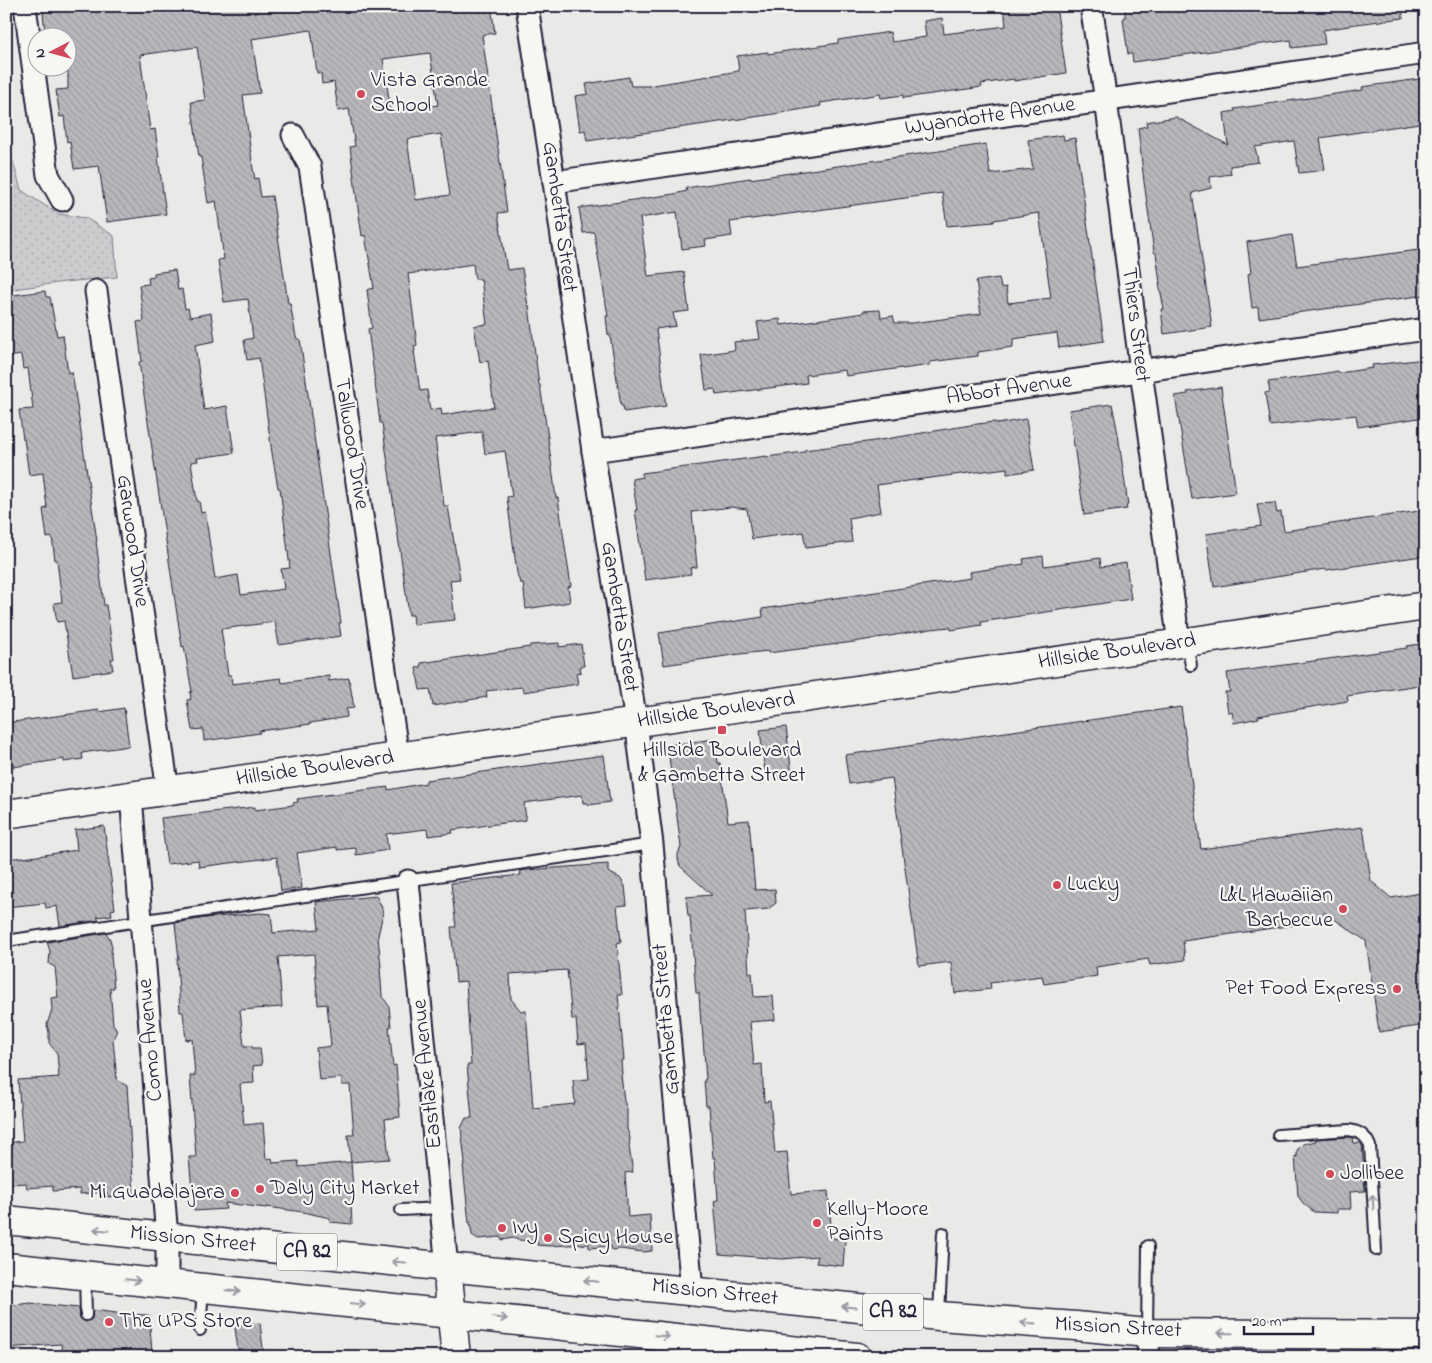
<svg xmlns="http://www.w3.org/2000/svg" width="1432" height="1363" font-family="'Indie Flower',sans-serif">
  <defs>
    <pattern id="park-dots" width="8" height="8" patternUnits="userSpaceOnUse" patternTransform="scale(1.25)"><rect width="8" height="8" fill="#ccccce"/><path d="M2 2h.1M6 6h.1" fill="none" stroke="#afafb2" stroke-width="1.8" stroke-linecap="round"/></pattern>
    <pattern id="building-back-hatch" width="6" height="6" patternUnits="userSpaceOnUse" patternTransform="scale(1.25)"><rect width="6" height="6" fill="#b8b8bc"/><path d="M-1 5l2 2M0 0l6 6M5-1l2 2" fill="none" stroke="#9e9ea2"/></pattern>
  </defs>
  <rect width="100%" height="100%" fill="#e9e9e7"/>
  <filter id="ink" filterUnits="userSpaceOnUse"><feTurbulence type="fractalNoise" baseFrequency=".02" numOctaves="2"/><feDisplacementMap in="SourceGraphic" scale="10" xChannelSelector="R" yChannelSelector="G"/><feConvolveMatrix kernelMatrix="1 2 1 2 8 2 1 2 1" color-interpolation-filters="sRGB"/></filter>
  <g filter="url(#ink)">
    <polygon fill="url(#park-dots)" stroke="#777784" points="6,131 8,144 21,190 58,214 86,218 114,236 117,277 65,282 6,290"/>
    <g fill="url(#building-back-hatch)" stroke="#22223b" fill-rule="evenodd">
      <path d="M42 6H491L495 33 482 35 507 212 498 213 507 270 522 268 528 306H529L539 385H540L548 438 556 498H558L565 547 571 586 568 587 570 602 526 609 523 583H520L517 573 507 498V497L512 496 505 451 485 454 482 432 435 438 444 506H448L460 579 450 580 455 620 414 624 413 615H409L387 457 382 423H380L373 367 368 329 372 328 367 290 374 288 365 235 362 236 358 208 350 147 355 146 349 109 338 111 334 82 322 84 321 73H317L311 30 252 39 260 93 243 95 253 169 255 179 258 178 261 197 272 196 288 303H290L296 337 297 339H300L341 623H339L341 636 279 645 275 622 221 629 228 675H231L232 684 281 678 282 683 329 676V681L349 678 354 708 346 709 347 717 310 723 311 724 259 731 260 733 204 741 203 729 192 730 187 700 191 699 190 692H192L184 646 182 647 139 362 142 361 137 322 144 321 139 285 149 284 148 278 154 277V273L175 270 178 290 182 289 185 309 188 308 190 317 211 313 215 341 195 345 204 410 227 406 234 453 197 458 198 461 191 462 197 501H199L201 513 205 512 215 579 238 575 241 595 284 589 281 569 290 568 280 488H278L272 453 259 358 247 360 244 340 253 338 248 299 224 302 218 260 224 259 216 201 208 203 201 157H199L191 102 205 100 197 47 140 55 150 130 155 129 159 157H158L166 214 107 222 99 166 74 169 70 141 67 142 64 116 60 117 56 90 68 89V38H46ZM430 53 438 105 391 112 383 59ZM441 134 450 195 416 200 407 139ZM473 264 475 279H481L487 324 474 326 480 362 488 361 494 407 442 415 441 408 430 410 427 390 420 391 414 351H415L414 346 417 345 408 274Z"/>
      <polygon points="1004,6 1056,6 1066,73 1014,81 1014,79 981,84 982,87 903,98 903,95 881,98 880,94 875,95 820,103 821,106 768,115 587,141 585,130 580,131 575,96 588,94 586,84 629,77 631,86 648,86 739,71 737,56 768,52 768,54 812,47 838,43 838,40 890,32 892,42 926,37 924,21 942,18 944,34 1006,26"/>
      <polygon points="1125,6 1214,6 1214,13 1226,11 1226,13 1274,6 1402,6 1403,18 1349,25 1349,26 1323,30 1325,44 1292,48 1291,40 1133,62 1132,54 1128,54 1123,19 1125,18"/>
      <polygon points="1426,78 1426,122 1320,138 1325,170 1299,173 1294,141 1255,147 1258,161 1259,162 1230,166 1231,174 1210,177 1211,188 1192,193 1212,327 1164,334 1161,309 1164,309 1159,283 1160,283 1156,253 1154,252 1144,182 1138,128 1147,126 1146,122 1176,117 1228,145 1224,113 1235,111 1234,109 1363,90 1362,87"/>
      <polygon points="1063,135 1064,140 1075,138 1104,341 1059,348 1057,333 1013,339 1013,347 978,352 978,356 930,362 930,365 902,369 902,368 846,376 845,370 806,375 807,383 716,395 715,389 706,390 701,355 735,350 734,342 760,339 757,322 780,319 781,325 837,317 863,313 863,311 880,310 881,318 893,316 895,323 912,323 981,314 976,281 999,278 1001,288 1006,287 1008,303 1051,298 1039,213 994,220 994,222 947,226 942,193 730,222 732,236 705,240 706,246 682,249 677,212 640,218 648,276 684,272 689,311 673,313 676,326 656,329 666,406 624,412 623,406 621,406 610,335 608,335 606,316 608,316 594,232 583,233 579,208 674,194 687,191 686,188 750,178 750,179 986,144 990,174 1033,169 1028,140"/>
      <polygon points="1292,235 1297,266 1426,249 1426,295 1259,318 1258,307 1252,308 1248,274 1251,273 1247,242"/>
      <polygon points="45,291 46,297 50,297 57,336 63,335 68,373 72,372 97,541 96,541 104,605 106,605 114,659 111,659 113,670 73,676 64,621 57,622 54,603 62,602 57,560 55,560 52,537 47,538 43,509 47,508 43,473 29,475 24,439 23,439 19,410 33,409 28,368 23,369 21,355 8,357 8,353 6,354 6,296"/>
      <polygon points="1426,359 1426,417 1358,427 1356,415 1270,426 1265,393 1270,392 1268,382 1321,375 1321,374 1338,371 1339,373 1373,368 1372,365"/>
      <polygon points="1221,387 1236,493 1192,499 1175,396 1188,394 1187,392"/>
      <polygon points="1112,404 1118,434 1128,505 1126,506 1127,509 1084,515 1069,410"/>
      <polygon points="1026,419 1034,470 1007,474 1007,468 877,485 881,512 849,518 852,542 806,548 803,532 752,539 747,509 731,507 692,512 697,567 690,568 691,574 645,580 635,510 637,510 632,479 642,477 642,473 766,456 766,457 804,452 804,450 874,441 977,424 995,422 998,424"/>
      <polygon points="1275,503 1277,513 1281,512 1284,531 1426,510 1426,550 1421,550 1422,556 1326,570 1325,569 1214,587 1206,534 1261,526 1257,504"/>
      <polygon points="1043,556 1044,566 1100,558 1101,567 1126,563 1131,599 981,622 982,625 951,630 950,627 931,629 854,642 768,653 768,651 740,654 664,665 659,633 763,617 762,609 970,578 969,572 1024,564 1023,559"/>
      <polygon points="559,643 559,647 581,644 584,666 580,666 581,672 576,673 578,684 523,692 522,687 486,691 487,697 433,706 430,689 420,690 416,668 421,667 421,663 530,647 530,645"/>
      <polygon points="1426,643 1426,684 1347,696 1348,701 1258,716 1259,718 1234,723 1232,712 1228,712 1225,692 1230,692 1227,673 1407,648 1407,646"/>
      <polygon points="1181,707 1201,849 1363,827 1371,881 1391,898 1426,892 1426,1025 1379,1032 1366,941 1324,912 1315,922 1183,941 1185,960 1150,965 1148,959 1096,967 1097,976 1044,984 1042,976 990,983 991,989 955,993 951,962 919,966 892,778 849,784 845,755"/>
      <polygon points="124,708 129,746 82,753 83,759 64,762 64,759 13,767 13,763 6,764 6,723 99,710 99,712"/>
      <polygon points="786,727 792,776 766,780 760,730"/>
      <polygon points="715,739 718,763 720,763 728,822 749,820 755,890 775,889 776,903 768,909 745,911 749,973 752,973 754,997 773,996 775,1020 750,1022 754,1065 762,1064 764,1102 770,1101 775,1153 787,1152 791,1194 828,1191 832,1238 845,1240 843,1266 816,1263 818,1256 781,1259 719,1254 714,1201 718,1200 715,1158 713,1158 709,1106 706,1106 704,1080 706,1079 702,1025 701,1025 699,993 696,993 690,916 688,916 686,897 712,895 680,866 678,860 678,854 681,847 669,757 671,757 668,745"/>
      <polygon points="604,755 610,802 589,805 588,803 583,803 582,795 524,803 526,820 452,830 453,833 428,836 427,829 386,834 388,850 356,855 356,848 337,850 337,847 297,853 302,888 281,891 277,857 199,867 198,860 167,864 161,818 255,807 255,810 293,805 293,803 298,802 297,799 318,796 388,787 388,790 426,783 426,780"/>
      <polygon points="104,826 115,909 111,910 112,915 97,917 99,920 60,926 57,906 46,908 45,903 6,907 6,859 24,857 24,858 77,850 75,830"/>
      <path d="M608 864V872L620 878 625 886 627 905 617 906 621 942 617 943 622 995H618L624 1060H621L622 1074H621L624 1101 627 1108V1129L630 1138 629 1147 633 1172 625 1173 628 1217 650 1215 652 1251 643 1252 620 1249 612 1250 611 1246 589 1248V1244L549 1246 537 1245V1241L518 1240 513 1238 502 1240 500 1237 478 1239 472 1235 470 1222 469 1223 463 1166H464L465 1162 461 1128 466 1118H472L467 1065H471L466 981 456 982 451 927H456L451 883 521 875 520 871 527 870ZM567 970 572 1019H576L578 1044 586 1043 589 1079 573 1080 575 1104 533 1108 526 1011H521L511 999 510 974Z"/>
      <polygon points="376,896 381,905 383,913 378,936 381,967 380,967 382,996 389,1006 391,1027 389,1027 393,1066 396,1065 400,1117 385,1119 389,1159 351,1162 348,1135 354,1135 350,1085 342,1085 342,1078 319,1080 316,1048 331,1046 327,1004 318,1005 314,954 278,957 282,1007 240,1010 244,1046 252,1046 252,1048 260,1048 262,1065 253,1066 254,1083 240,1084 244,1125 263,1123 266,1159 272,1158 273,1163 298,1161 299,1167 351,1162 354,1203 351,1204 352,1224 330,1222 330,1218 303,1212 267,1207 266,1208 225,1203 226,1209 194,1211 189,1157 196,1157 190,1076 195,1076 192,1039 186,1040 183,1012 180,1012 177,959 179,959 175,923 205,918 260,913 271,914 273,933 319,929 316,902"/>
      <polygon points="106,933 110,939 112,947 111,955 114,988 110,988 113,1024 117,1030 113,1040 117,1080 127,1086 134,1195 107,1197 107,1192 80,1194 80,1189 53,1191 53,1186 27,1188 26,1183 11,1184 6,1143 23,1141 18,1080 59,1077 57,1053 49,1043 49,1032 47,1025 52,1009 51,998 58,997 55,967 49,964 50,951 47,942"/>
      <polygon points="1350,1137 1352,1138 1353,1143 1361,1143 1362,1144 1365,1191 1350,1192 1351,1209 1337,1209 1337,1213 1314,1212 1303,1203 1298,1196 1295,1156 1297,1157 1297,1150 1303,1144 1316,1141 1316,1139"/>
      <polygon points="30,1303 79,1308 80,1318 86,1322 92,1319 93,1310 124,1314 149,1315 152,1352 127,1354 127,1357 101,1357 100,1352 62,1354 61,1344 6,1348 6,1306"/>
      <polygon points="260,1323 264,1357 239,1357 235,1328 239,1327 238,1325"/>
    </g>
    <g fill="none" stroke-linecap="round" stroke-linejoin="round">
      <defs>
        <g id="lane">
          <polyline points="1187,644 1191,665"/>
          <polyline points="6,941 652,844"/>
          <path d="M1278 1135 1349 1130C1361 1132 1366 1136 1370 1146L1376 1250"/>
          <polyline points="401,1210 441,1208"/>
          <polyline points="85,1276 86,1315"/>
          <polyline points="939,1314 943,1233"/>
          <polyline points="200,1330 203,1289"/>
          <polyline points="1147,1333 1148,1246"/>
        </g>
        <g id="street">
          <polyline points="25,6 48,175 62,200"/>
          <polyline points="527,6 554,182 593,451 636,722 652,844 692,1291"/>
          <polyline points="1091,6 1106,100 1141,371 1179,643"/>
          <polyline points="293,135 310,167 398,757"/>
          <polyline points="554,182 1426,53"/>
          <polyline points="96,291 168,791"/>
          <polyline points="593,451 1426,329"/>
          <polyline points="131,796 167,1237 167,1284"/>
          <polyline points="408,881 447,1267"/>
          <polyline points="1147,1333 1149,1357"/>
        </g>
        <g id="secondary">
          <polyline points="6,814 1187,642 1426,606"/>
          <polyline points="447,1267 456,1357"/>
        </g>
        <g id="primary">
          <polyline points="6,1220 447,1267 939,1316 1076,1326 1147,1333 1426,1335"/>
          <polyline points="6,1267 857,1357"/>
        </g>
      </defs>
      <use href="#lane" stroke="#22223b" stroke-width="14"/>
      <use href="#street" stroke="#22223b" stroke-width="25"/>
      <use href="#secondary" stroke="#22223b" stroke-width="31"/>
      <use href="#primary" stroke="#22223b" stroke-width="31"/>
      <use href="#lane" stroke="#f6f6f2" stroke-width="10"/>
      <use href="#street" stroke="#f6f6f2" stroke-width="21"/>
      <use href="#secondary" stroke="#f6f6f2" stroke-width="28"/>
      <use href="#primary" stroke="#f6f6f2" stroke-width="28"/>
    </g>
    <defs><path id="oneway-shaft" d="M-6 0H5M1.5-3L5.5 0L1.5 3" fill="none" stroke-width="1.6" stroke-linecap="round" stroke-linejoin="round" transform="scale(1.25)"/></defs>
    <g stroke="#9797a0">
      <use href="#oneway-shaft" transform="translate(1373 1202) rotate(-93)"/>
      <use href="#oneway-shaft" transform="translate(101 1230) rotate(-174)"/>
      <use href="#oneway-shaft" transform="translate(399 1262) rotate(-174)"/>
      <use href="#oneway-shaft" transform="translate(133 1280) rotate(6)"/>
      <use href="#oneway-shaft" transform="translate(591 1281) rotate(-174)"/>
      <use href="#oneway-shaft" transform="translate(233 1291) rotate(6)"/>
      <use href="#oneway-shaft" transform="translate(358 1304) rotate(5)"/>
      <use href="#oneway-shaft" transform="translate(849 1307) rotate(-174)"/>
      <use href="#oneway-shaft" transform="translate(500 1318) rotate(6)"/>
      <use href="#oneway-shaft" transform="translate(1028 1323) rotate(-176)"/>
      <use href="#oneway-shaft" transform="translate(1225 1333) rotate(-179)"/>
      <use href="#oneway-shaft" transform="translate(662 1336) rotate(6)"/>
    </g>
  </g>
  <g fill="#d1495b" stroke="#f6f6f2" stroke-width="2">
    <circle cx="361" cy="94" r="5"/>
    <rect x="717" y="725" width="10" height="10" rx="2.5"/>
    <circle cx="1057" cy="885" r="5"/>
    <circle cx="1343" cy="909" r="5"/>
    <circle cx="1397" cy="989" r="5"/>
    <circle cx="1330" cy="1174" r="5"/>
    <circle cx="260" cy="1189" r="5"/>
    <circle cx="235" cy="1193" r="5"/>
    <circle cx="817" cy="1223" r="5"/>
    <circle cx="502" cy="1228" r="5"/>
    <circle cx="548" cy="1238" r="5"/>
    <circle cx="109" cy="1322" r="5"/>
  </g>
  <g text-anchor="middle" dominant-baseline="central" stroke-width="4.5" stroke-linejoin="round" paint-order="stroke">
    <g fill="#f6f6f2" stroke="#626272" stroke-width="1">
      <rect x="277" y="1233.5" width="60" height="37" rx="4"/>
      <rect x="863" y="1293.5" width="60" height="37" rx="4"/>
    </g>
    <g font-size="21" font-weight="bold" fill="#22223b">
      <text x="307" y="1252">CA 82</text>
      <text x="893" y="1312">CA 82</text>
    </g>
    <g font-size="22" fill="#22223b" stroke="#f6f6f2" text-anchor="start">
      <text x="371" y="81">Vista Grande<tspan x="371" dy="25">School</tspan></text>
      <text x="722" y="751" text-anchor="middle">Hillside Boulevard<tspan x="722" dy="25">&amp; Gambetta Street</tspan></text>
      <text x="1067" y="885">Lucky</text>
      <text x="1333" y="896" text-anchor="end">L&amp;L Hawaiian<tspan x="1333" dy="25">Barbecue</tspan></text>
      <text x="1387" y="989" text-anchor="end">Pet Food Express</text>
      <text x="1340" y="1174">Jollibee</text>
      <text x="270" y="1189">Daly City Market</text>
      <text x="225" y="1193" text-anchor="end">Mi Guadalajara</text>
      <text x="827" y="1210">Kelly-Moore<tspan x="827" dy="25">Paints</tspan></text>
      <text x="512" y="1228">Ivy</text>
      <text x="558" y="1238">Spicy House</text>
      <text x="119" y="1322">The UPS Store</text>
    </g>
    <g font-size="22" fill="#22223b" stroke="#f6f6f2">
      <text transform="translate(990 117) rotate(-8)">Wyandotte Avenue</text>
      <text transform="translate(559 217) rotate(82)">Gambetta Street</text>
      <text transform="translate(1135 325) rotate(83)">Thiers Street</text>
      <text transform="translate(1009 390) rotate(-8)">Abbot Avenue</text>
      <text transform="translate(351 444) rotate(81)">Tallwood Drive</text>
      <text transform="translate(132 541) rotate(82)">Garwood Drive</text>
      <text transform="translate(619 617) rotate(81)">Gambetta Street</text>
      <text transform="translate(1117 652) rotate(-8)">Hillside Boulevard</text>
      <text transform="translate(716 711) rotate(-8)">Hillside Boulevard</text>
      <text transform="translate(315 769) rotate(-8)">Hillside Boulevard</text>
      <text transform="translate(667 1019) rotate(-95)">Gambetta Street</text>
      <text transform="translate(151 1040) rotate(-95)">Como Avenue</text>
      <text transform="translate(428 1074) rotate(-96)">Eastlake Avenue</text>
      <text transform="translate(193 1240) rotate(6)">Mission Street</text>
      <text transform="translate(715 1293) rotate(6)">Mission Street</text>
      <text transform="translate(1118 1328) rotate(3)">Mission Street</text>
    </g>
  </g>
  <rect width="1432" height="1363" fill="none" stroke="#f6f6f2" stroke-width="25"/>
  <rect x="12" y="12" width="1407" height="1338" fill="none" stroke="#22223b" stroke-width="2" filter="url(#ink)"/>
  <g transform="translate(52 52) rotate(264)"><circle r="24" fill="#f6f6f2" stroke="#a1a1a9"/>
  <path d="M0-4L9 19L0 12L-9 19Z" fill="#d1495b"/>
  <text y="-8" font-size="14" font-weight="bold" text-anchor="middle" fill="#22223b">N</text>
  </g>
  <path d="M1244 1326v8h69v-8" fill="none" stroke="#22223b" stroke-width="2.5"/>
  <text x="1252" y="1326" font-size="15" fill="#22223b" stroke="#f6f6f2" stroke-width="4" paint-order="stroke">20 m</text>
</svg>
